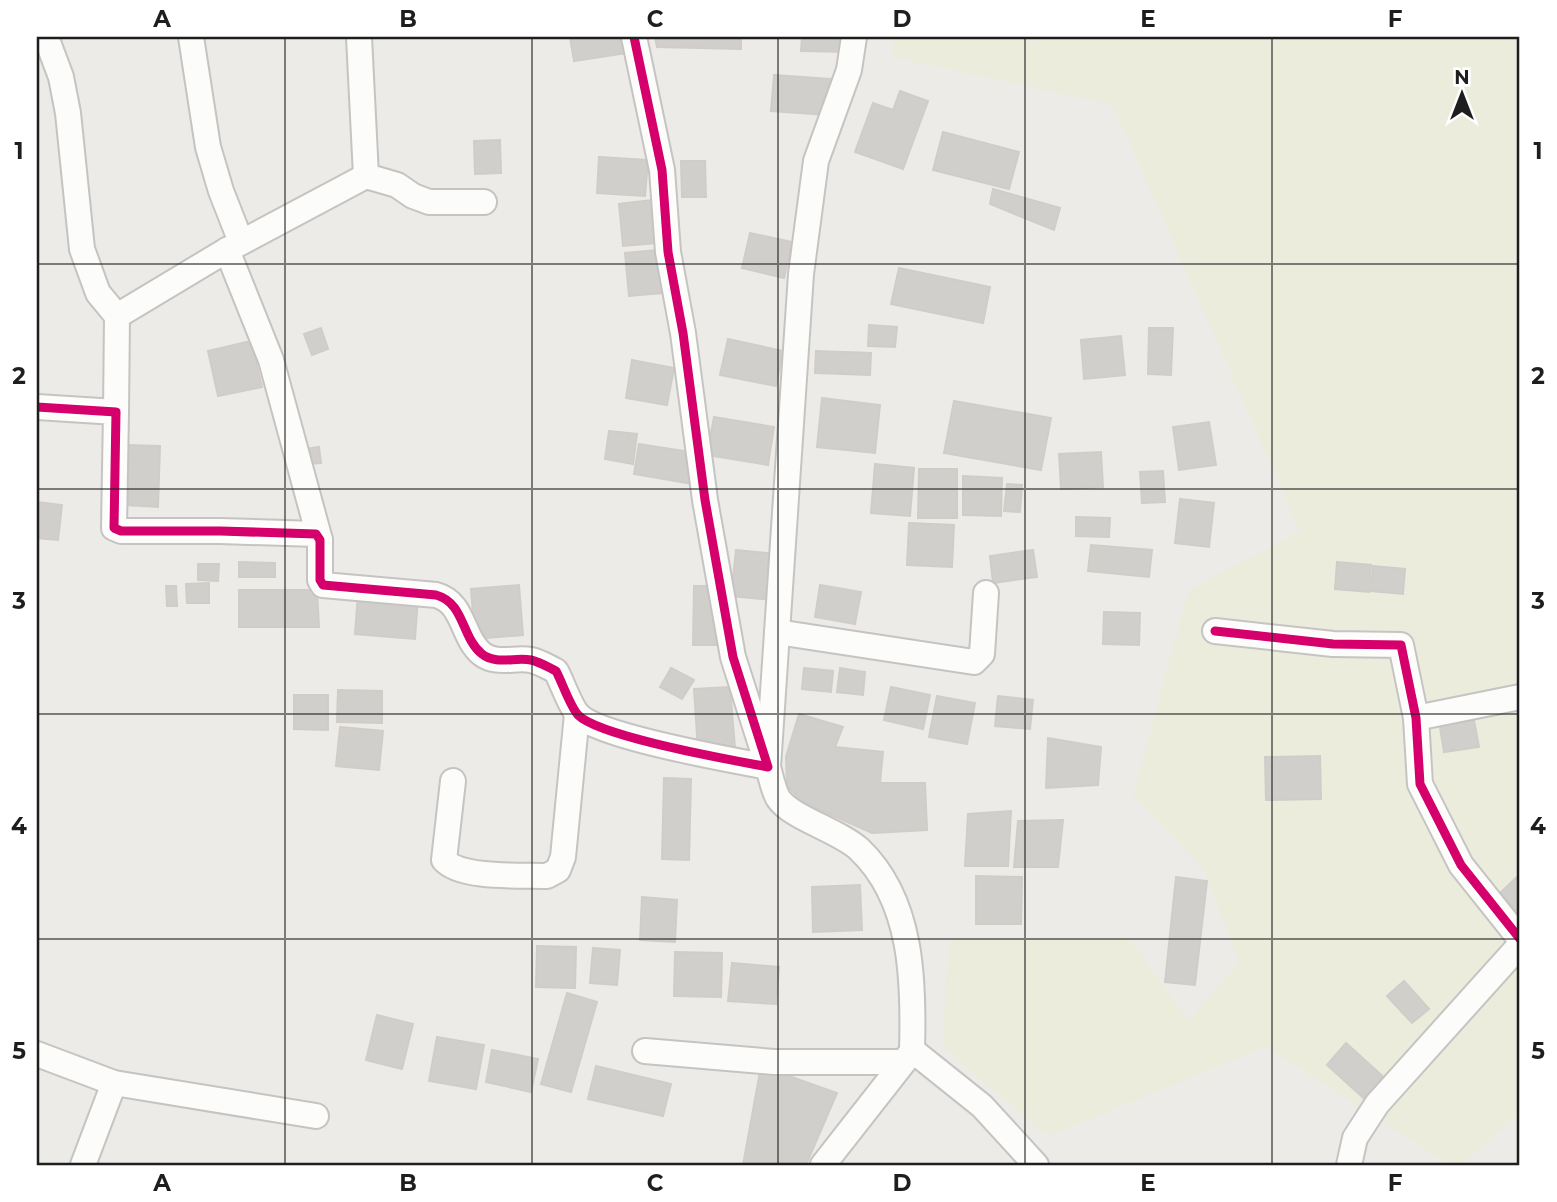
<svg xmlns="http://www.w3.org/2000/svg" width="1557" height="1202" font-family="Montserrat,sans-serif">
  <rect width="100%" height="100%" fill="#edebe7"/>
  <polygon fill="#ebecdb" points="894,37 1520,37 1520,1114 1461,1165 1449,1165 1266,1047 1048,1136 943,1048 948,939 1130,938 1188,1021 1239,962 1203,869 1133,796 1188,591 1300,531 1113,105 892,57"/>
  <g fill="#d1cfcc" stroke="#d0cdc9" stroke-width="2">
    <polygon points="570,37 625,37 627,53 574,61"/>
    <polygon points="655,37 741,37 741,49 657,47"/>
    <polygon points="802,37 850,37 849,52 801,51"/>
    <polygon points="774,75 830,79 827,115 771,111"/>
    <polygon points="900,91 928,101 903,169 855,152 873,103 893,110"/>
    <polygon points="943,132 1019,152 1009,189 933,170"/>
    <polygon points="500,140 501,173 475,174 474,141"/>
    <polygon points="599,157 648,160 645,196 597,193"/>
    <polygon points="681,161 705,161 706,197 682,197"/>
    <polygon points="993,189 1060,208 1054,230 990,204"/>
    <polygon points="652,200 657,243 623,246 619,204"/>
    <polygon points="750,233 792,242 784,278 742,268"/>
    <polygon points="657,250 662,293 629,296 625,253"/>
    <polygon points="899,268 990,287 983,323 891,304"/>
    <polygon points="869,325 897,327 895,347 868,346"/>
    <polygon points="321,328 328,349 312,355 304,334"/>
    <polygon points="1149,328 1173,328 1171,375 1148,374"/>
    <polygon points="1121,336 1125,375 1084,379 1081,340"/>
    <polygon points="728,339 783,351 776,386 720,375"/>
    <polygon points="251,341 262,387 218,396 208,351"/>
    <polygon points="816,351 871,353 870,375 815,373"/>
    <polygon points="632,360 674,368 667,405 626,398"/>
    <polygon points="822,398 880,405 875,453 817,447"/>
    <polygon points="954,401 1051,418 1041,470 944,453"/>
    <polygon points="714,417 774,427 768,465 707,455"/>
    <polygon points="1209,422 1216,465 1179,470 1173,427"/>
    <polygon points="609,431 637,434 633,464 605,459"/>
    <polygon points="639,444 697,453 693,484 634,474"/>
    <polygon points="127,445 160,446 158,507 125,505"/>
    <polygon points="319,447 321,463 308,464 306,449"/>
    <polygon points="1101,452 1103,487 1061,489 1059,454"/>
    <polygon points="875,464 914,468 910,516 871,513"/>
    <polygon points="919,469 957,469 957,518 918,518"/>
    <polygon points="1163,471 1165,502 1142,503 1140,472"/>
    <polygon points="963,476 1002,478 1001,516 963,515"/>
    <polygon points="1007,484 1022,485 1020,512 1004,511"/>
    <polygon points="1180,499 1214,503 1209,547 1175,543"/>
    <polygon points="37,502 62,505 58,540 37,538"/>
    <polygon points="1076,517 1110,518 1109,537 1076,536"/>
    <polygon points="909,523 954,525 952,567 907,565"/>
    <polygon points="1091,545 1152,550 1149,577 1088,571"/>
    <polygon points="736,550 776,554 771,600 731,596"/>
    <polygon points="1033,550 1037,577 993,583 990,556"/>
    <polygon points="239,562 275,563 275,577 239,577"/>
    <polygon points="1337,562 1371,565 1369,592 1335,589"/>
    <polygon points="198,564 219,564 218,581 198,580"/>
    <polygon points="1373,566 1405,569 1403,594 1371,591"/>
    <polygon points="209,583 209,603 187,603 186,584"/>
    <polygon points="519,585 523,635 475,639 471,589"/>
    <polygon points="820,585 861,592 855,624 815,617"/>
    <polygon points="166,586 176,586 177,606 167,606"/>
    <polygon points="694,586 718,586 718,645 693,645"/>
    <polygon points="239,590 317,590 319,627 239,627"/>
    <polygon points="358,593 418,597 415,639 355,634"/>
    <polygon points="1104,612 1140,613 1139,645 1103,644"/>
    <polygon points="671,668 694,680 682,699 660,687"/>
    <polygon points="804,668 833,671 831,692 802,689"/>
    <polygon points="840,668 865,672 863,695 837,692"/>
    <polygon points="730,687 735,748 698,750 694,689"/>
    <polygon points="891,687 930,695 923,729 884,720"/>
    <polygon points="338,690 382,691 382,723 337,722"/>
    <polygon points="294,695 328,695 328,730 294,729"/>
    <polygon points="937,696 975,703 967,744 929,737"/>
    <polygon points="998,696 1033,700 1030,729 995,726"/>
    <polygon points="799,714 843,727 835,747 883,752 880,783 925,783 927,830 872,833 804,803 787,786 786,757"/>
    <polygon points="1473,715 1479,747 1444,752 1439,721"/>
    <polygon points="340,727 383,731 379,770 336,766"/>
    <polygon points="1048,738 1101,747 1098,785 1046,788"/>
    <polygon points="1320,756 1321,799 1266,800 1265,757"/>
    <polygon points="664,778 691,779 689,860 662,859"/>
    <polygon points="1011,811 1008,866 965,866 968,814"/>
    <polygon points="1063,820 1058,867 1014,867 1018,821"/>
    <polygon points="1520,874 1520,915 1500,893"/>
    <polygon points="976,876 1022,877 1021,924 976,924"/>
    <polygon points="1176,877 1207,881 1195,985 1165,982"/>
    <polygon points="860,885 862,930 813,932 812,887"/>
    <polygon points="642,897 677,900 675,942 640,940"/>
    <polygon points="537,946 576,947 575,988 536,987"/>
    <polygon points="593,948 620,950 617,985 590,983"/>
    <polygon points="675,952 722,953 721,997 674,996"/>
    <polygon points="732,963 779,967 776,1004 728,1001"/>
    <polygon points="1404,981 1429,1009 1412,1023 1387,996"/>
    <polygon points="567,993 597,1002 571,1092 541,1084"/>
    <polygon points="377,1015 413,1024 402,1069 366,1060"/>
    <polygon points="437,1037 484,1045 476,1089 429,1081"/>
    <polygon points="1346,1043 1388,1081 1368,1102 1327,1065"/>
    <polygon points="492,1050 538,1059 531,1092 486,1082"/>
    <polygon points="596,1066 671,1084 663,1116 588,1099"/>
    <polygon points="761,1066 837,1093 806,1165 743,1165"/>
  </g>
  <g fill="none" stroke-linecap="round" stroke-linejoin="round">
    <defs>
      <g id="street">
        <polyline points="46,37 61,77 68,113 82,249 98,293 117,316 116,412"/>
        <polyline points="191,37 208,147 221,191 241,242"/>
        <polyline points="359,37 366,176"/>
        <path d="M854 37 849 70 816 161 801 274 768 767C771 777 773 789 778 798 791 818 838 830 859 849 913 900 914 982 912 1050L982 1106 1036 1165"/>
        <polyline points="227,250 271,360 320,540"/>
        <polyline points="117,316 227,250 366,176 397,185 413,196 429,202 484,202"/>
        <path d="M37 407 116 412 114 528 121 531H220L316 534 320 540V580L323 585 436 595C465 603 461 637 482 654 496 665 515 657 531 660 540 662 548 667 556 671 562 682 570 706 578 715 600 737 732 760 768 767L733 657 705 500 683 333 668 252 662 170 634 37"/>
        <polyline points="1215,631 1333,644 1401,645 1416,718 1420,784 1461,865 1520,939"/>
        <polyline points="777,632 974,662 982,654 986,593"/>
        <polyline points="1416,718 1520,697"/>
        <path d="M453 781 444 860C461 879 521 875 547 876L558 870 563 857 577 714"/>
        <polyline points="645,1051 774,1062 903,1062"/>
        <polyline points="37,1054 114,1083 316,1116"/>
        <polyline points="83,1165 114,1083"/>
        <polyline points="823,1165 910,1054"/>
        <polyline points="1349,1165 1355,1138 1377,1104 1520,945"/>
      </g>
    </defs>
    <use href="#street" stroke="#c5c4c3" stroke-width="28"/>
    <use href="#street" stroke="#fcfcfb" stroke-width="24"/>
    <defs>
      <g id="cycleway">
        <path d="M37 407 116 412 114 528 121 531H220L316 534 320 540V580L323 585 436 595C465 603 461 637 482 654 496 665 515 657 531 660 540 662 548 667 556 671 562 682 570 706 578 715 600 737 732 760 768 767L733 657 705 500 683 333 668 252 662 170 634 37"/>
        <polyline points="1215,631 1333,644 1401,645 1416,718 1420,784 1461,865 1520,939"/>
      </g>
    </defs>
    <use href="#cycleway" stroke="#fff" stroke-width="13"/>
    <use href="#cycleway" stroke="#d6006c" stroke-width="9"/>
  </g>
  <path fill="none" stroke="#1e1e1e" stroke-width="2" stroke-opacity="0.55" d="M285 37V1165M532 37V1165M778 37V1165M1025 37V1165M1272 37V1165M37 264H1520M37 489H1520M37 714H1520M37 939H1520"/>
  <rect width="1557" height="1202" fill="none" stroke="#ffffff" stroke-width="77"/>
  <g transform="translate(1462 94)" stroke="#ffffff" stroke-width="5" paint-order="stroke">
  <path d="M0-5L12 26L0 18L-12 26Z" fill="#1e1e1e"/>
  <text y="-10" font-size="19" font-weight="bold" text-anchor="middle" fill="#1e1e1e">N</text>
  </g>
  <rect x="38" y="38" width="1480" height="1126" fill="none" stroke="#1e1e1e" stroke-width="2.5"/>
  <g font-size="23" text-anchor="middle" font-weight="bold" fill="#1e1e1e">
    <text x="162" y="27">A</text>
    <text x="408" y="27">B</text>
    <text x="655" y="27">C</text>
    <text x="902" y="27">D</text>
    <text x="1148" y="27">E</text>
    <text x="1395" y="27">F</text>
    <text x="19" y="159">1</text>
    <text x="1538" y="159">1</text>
    <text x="19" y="384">2</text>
    <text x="1538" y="384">2</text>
    <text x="19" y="609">3</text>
    <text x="1538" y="609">3</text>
    <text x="19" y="834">4</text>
    <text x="1538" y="834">4</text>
    <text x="19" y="1059">5</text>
    <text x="1538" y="1059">5</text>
    <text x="162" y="1191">A</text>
    <text x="408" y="1191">B</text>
    <text x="655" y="1191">C</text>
    <text x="902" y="1191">D</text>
    <text x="1148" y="1191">E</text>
    <text x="1395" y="1191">F</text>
  </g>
</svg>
